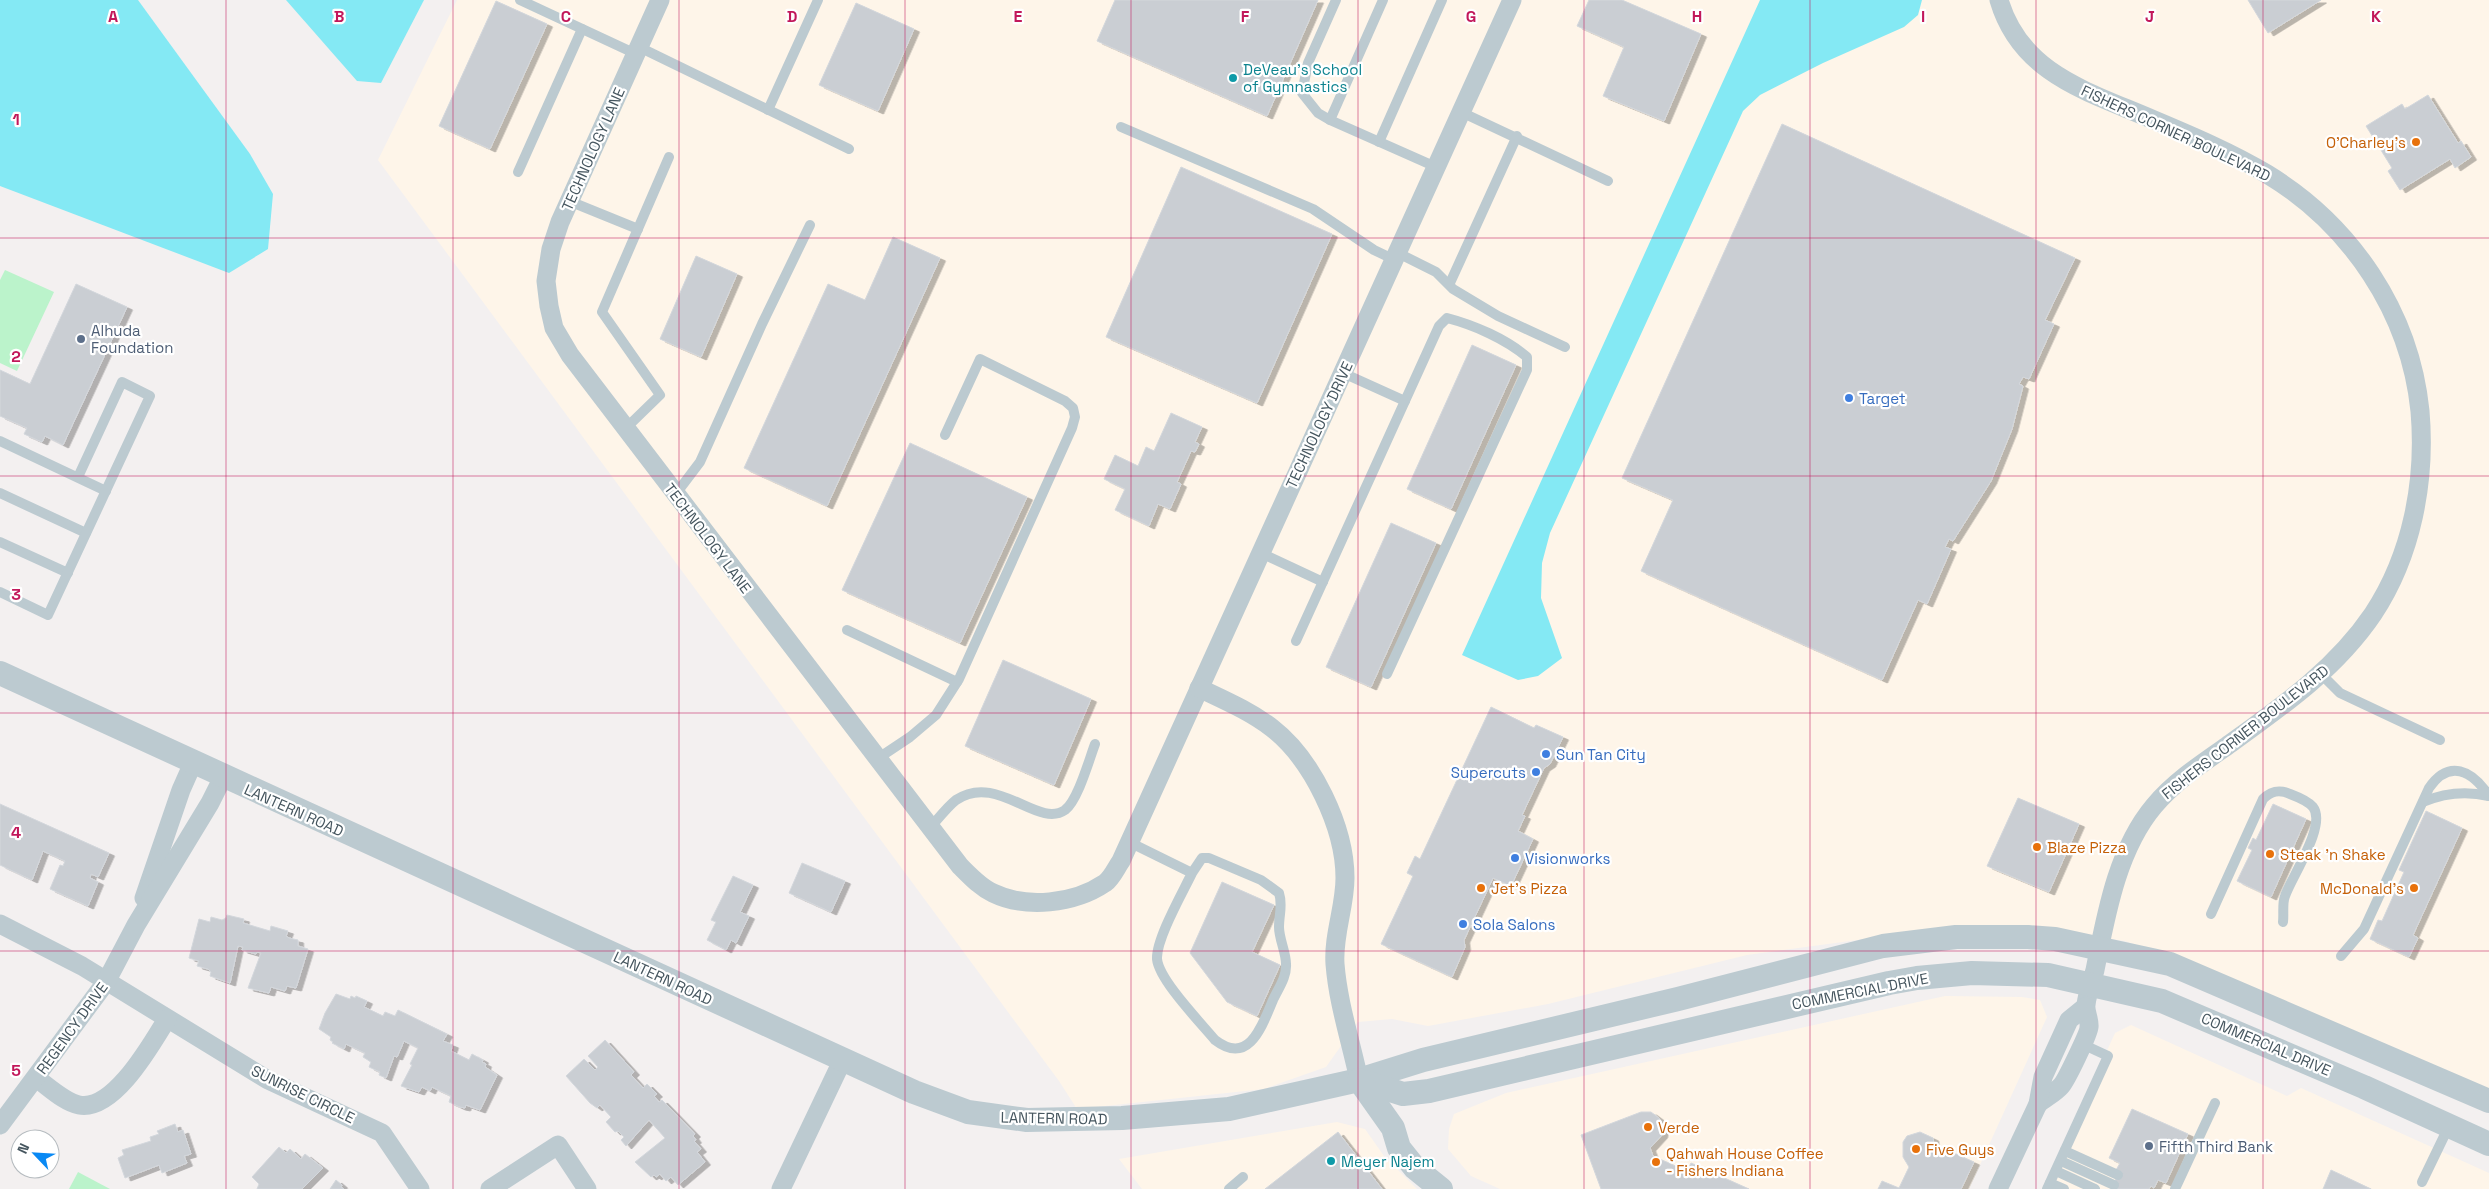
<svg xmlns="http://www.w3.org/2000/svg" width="2489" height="1189" font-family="'Space Grotesk',sans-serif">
  <defs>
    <filter id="shadow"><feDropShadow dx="5.5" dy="3" stdDeviation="0" flood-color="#0004"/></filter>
  </defs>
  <rect width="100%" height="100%" fill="#f3f0f0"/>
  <g fill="#fef5e9">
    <polygon points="457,0 2489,0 2489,1093 2194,965 2125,941 2048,930 1953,927 1747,955 1548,1004 1428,1026 1392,1019 1358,1022 1326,1067 1264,1089 1077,1109 1059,1081 378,160"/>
    <polygon points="1945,996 2022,997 2040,1000 2047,1017 1969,1189 1500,1189 1471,1176 1448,1149 1449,1129 1454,1114 1506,1093"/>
    <polygon points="2131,1025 2287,1096 2301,1088 2489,1173 2489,1189 2044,1189 2115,1033"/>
    <polygon points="1337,1122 1365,1129 1384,1156 1417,1189 1142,1189 1119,1159"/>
  </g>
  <g fill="#bbf3cb">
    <polygon points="5,270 54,292 17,371 0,363 0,280"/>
    <polygon points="78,1172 110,1189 69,1189"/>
  </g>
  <g fill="#84e9f4">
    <polygon points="0,0 138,0 250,154 273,194 268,249 229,273 0,186"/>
    <polygon points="286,0 424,0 381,83 357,81"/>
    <polygon points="1760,0 1922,0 1918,15 1904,27 1823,63 1760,95 1743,111 1550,533 1542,563 1541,598 1562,658 1538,676 1518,680 1462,655"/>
  </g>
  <g fill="#caced3" stroke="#d3d7dc" filter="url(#shadow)">
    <polygon points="1115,0 1318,0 1267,116 1097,41"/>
    <polygon points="1589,0 1622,0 1701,34 1664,121 1603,96 1624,47 1577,26"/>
    <polygon points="2248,0 2321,0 2268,33"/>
    <polygon points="496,1 547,24 490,149 439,126"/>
    <polygon points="856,3 914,29 878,111 819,85"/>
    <polygon points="2428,95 2458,143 2461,141 2471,157 2455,168 2450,159 2400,190 2388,171 2392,168 2366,126 2402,104 2405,109"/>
    <polygon points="1782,124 2075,258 2045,320 2054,324 2029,379 2023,377 2019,384 2023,386 2012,429 1991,481 1953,541 1949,539 1945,547 1951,549 1927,604 1918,600 1882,680 1641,571 1673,500 1622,478"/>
    <polygon points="1181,167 1332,234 1257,403 1106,337"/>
    <polygon points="893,237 940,258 827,506 744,468 828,284 865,300"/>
    <polygon points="696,256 737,274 701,357 660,339"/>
    <polygon points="76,284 127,307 63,445 45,436 42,442 24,434 27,428 0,416 0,370 30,384"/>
    <polygon points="1472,345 1516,365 1451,509 1407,489"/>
    <polygon points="1171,413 1202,427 1195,442 1199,444 1195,452 1191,451 1177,482 1181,484 1170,509 1158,504 1149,526 1115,510 1125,489 1104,479 1115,455 1138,466 1146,447 1154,451"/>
    <polygon points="910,443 1027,497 960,643 842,590"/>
    <polygon points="1391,523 1436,543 1371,687 1326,667"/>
    <polygon points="1003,660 1091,699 1054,785 965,746"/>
    <polygon points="1491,707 1534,728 1536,725 1563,737 1550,764 1544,768 1522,815 1525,816 1518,831 1533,839 1511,886 1493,878 1464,940 1465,947 1452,977 1381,944 1413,876 1407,873 1415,856 1420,859"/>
    <polygon points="2018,798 2079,824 2049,892 1987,866"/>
    <polygon points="0,804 109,853 98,877 91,874 90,878 98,882 88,906 50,889 60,865 63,866 65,861 43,851 32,880 0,865"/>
    <polygon points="2273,804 2306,819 2271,897 2237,881 2252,850 2248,848 2253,838 2256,840"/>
    <polygon points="2426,811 2462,828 2413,935 2418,938 2409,957 2370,939 2378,920 2382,921 2404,872 2399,870"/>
    <polygon points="802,863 845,881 831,912 789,893"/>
    <polygon points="733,876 753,885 740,912 749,916 736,943 731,940 726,950 707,940 716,922 711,920"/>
    <polygon points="1222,882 1274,905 1252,952 1280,965 1257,1016 1227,1002 1190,953"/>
    <polygon points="227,915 244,919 243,923 270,931 271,926 288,931 286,936 289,938 298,940 298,946 308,949 296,988 287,986 285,991 271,987 269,993 248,988 261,953 257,952 256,954 242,950 243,947 238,946 230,983 210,976 211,972 208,969 197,966 199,961 189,958 199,919 210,922 211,917 222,920 226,918"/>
    <polygon points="336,994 350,999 351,996 355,998 356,996 367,1001 364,1007 383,1016 385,1012 395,1016 398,1010 447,1034 443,1041 453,1045 451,1051 469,1060 472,1054 483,1060 482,1062 486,1064 485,1067 497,1075 480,1110 466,1105 465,1108 460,1107 449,1102 451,1096 432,1087 430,1091 422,1087 419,1092 401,1086 412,1065 410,1064 418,1048 404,1041 397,1057 394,1056 386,1078 379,1075 380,1072 369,1067 371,1062 363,1057 365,1053 346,1044 344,1049 332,1043 333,1042 330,1040 331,1037 319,1029 325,1013"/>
    <polygon points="605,1040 634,1072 631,1075 643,1088 647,1084 657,1094 654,1096 659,1102 662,1100 695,1134 693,1136 696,1140 694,1141 701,1149 697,1152 705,1162 678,1185 671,1177 666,1181 660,1174 656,1177 654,1175 651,1177 635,1162 665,1138 649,1120 626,1146 621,1140 624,1137 618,1131 615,1132 606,1122 611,1117 600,1105 597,1108 590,1103 566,1076 584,1059 595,1070 598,1067 588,1056"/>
    <polygon points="2132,1109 2188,1134 2166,1183 2158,1180 2154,1188 2151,1186 2149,1189 2112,1189 2119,1171 2116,1170 2120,1163 2109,1158"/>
    <polygon points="1641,1112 1651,1112 1659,1118 1663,1126 1662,1135 1650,1148 1653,1156 1687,1171 1691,1163 1749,1189 1601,1189 1581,1135"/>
    <polygon points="175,1124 178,1132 183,1130 191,1154 184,1156 187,1163 162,1173 159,1165 125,1178 118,1158 124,1155 122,1150 151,1141 150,1137 159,1134 157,1131"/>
    <polygon points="1338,1132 1382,1189 1265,1189"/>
    <polygon points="1920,1132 1933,1138 1934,1144 1974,1162 1961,1189 1878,1189 1882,1181 1899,1188 1909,1167 1903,1157 1903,1142 1907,1136"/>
    <polygon points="279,1147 286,1153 290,1149 301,1159 305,1154 323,1168 302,1189 257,1189 259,1184 252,1177"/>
    <polygon points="2331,1170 2371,1189 2323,1189"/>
    <polygon points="336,1180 342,1185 341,1187 344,1189 330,1189"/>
  </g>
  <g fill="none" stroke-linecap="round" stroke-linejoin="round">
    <g stroke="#bccad0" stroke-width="10">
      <polyline points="520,0 636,54"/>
      <polyline points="1336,0 1308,63 1302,93 1318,113 1330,120 1436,167"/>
      <polyline points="639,47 849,149"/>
      <polyline points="768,110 818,0"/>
      <polyline points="1461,112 1608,181"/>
      <polyline points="1330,120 1383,0"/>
      <polyline points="1121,127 1313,209 1374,250 1395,260"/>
      <polyline points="1379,142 1442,0"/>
      <polyline points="518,172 582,29"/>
      <polyline points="569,201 638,229"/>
      <polyline points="1398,253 1436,272 1453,289 1498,316 1565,347"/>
      <polyline points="1450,283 1517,136"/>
      <polyline points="1343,373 1405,401"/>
      <polyline points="625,429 660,395 602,312 669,157"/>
      <polyline points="0,441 106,491"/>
      <polyline points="0,493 86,533"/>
      <polyline points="675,495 700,462 762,324 810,225"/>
      <polyline points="0,542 68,573"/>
      <polyline points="1261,553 1323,582"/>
      <polyline points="0,592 48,615 150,396 122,382 78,477"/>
      <polyline points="847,630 957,682"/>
      <path d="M1296 641 1439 326 1447 318C1474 325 1506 339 1527 357V370L1387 674"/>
      <polyline points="2321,674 2340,693 2440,740"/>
      <polyline points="877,759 910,737 936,715 959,679 1072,428 1075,417 1073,408 1065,401 980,359 945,435"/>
      <path d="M2423 802C2444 793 2467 791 2489 796"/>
      <path d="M930 828C938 819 947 807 956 800 997 772 1038 829 1065 810 1078 800 1089 760 1095 744"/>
      <path d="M1129 842 1192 873C1183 892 1156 939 1157 959 1159 980 1200 1022 1215 1040 1249 1066 1262 1026 1273 1000 1278 989 1287 977 1286 964 1286 952 1279 939 1279 927 1279 914 1283 905 1279 893L1261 880 1209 858H1202L1192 873"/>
      <path d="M2211 914 2263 799C2271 791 2279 789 2290 794 2298 797 2308 801 2313 807 2327 825 2292 876 2285 896 2282 903 2284 914 2283 922"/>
      <path d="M2341 956 2364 929 2429 788C2449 759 2472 770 2489 796"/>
      <polyline points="2065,1151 2118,1175"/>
      <polyline points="2061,1161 2114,1185"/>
      <polyline points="2056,1171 2095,1189"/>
      <polyline points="2422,1182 2449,1126"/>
      <polyline points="2050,1183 2064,1189"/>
      <polyline points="1229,1189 1243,1177"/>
      <polyline points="2047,1189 2108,1056 2082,1044"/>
      <polyline points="2175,1189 2215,1103"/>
    </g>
    <g stroke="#bccad0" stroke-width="19">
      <path d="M660 0 560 222 551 249 546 281 549 306 554 328 570 355 960 866C970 876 980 887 993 893 1026 909 1074 904 1105 883 1112 878 1116 868 1121 861L1512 0"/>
      <path d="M1999 0C2021 75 2090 92 2154 120 2192 136 2232 153 2267 174 2351 225 2410 312 2420 411 2426 481 2412 555 2373 614 2335 670 2281 707 2227 746 2201 764 2174 782 2154 806 2117 850 2106 915 2095 970 2092 981 2087 994 2086 1005 2085 1012 2090 1020 2089 1027 2089 1033 2066 1081 2061 1086 2055 1093 2045 1098 2038 1104"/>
      <path d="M1199 688C1224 700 1250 711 1272 728 1312 759 1345 827 1345 878 1345 907 1333 935 1335 964 1338 1003 1351 1042 1359 1080"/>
      <polyline points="144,898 181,790 193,763"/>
      <polyline points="0,924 82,966 268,1080 382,1133 420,1189"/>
      <path d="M36 1078C49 1087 64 1102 79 1105 114 1112 152 1043 167 1019"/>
      <polyline points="0,1125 106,982 136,925 210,803 223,777"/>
      <polyline points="490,1189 558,1145 587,1189"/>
      <polyline points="781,1189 843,1059"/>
      <polyline points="1998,1189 2038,1104 2043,1077 2069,1020 2085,1007"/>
    </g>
    <g stroke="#bccad0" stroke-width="24">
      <polyline points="0,673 914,1092 968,1112 1027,1120 1122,1118 1229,1109 1359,1080 1423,1060 1678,999 1883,946 1956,937 2028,937 2055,939 2170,964 2489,1101"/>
      <polyline points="1359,1080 1403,1094 1429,1091 1889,983 1917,978 1972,973 2048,975 2162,1001 2364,1087 2489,1144"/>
      <polyline points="1359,1080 1393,1128 1399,1148 1415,1168 1441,1189"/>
    </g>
  </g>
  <path fill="none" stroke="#c2185b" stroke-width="1" stroke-opacity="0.55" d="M226 0V1189M453 0V1189M679 0V1189M905 0V1189M1131 0V1189M1358 0V1189M1584 0V1189M1810 0V1189M2036 0V1189M2263 0V1189M0 238H2489M0 476H2489M0 713H2489M0 951H2489"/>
  <g fill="#0f9aa8" stroke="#fff" stroke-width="2">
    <circle cx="1233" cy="78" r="5"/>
    <circle cx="1331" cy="1161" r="5"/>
  </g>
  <g fill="#e8710a" stroke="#fff" stroke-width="2">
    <circle cx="2416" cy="142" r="5"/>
    <circle cx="2037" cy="847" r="5"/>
    <circle cx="2270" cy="854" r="5"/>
    <circle cx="1481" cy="888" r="5"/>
    <circle cx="2414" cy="888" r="5"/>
    <circle cx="1648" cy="1127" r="5"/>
    <circle cx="1916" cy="1149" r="5"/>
    <circle cx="1656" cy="1162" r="5"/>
  </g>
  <g fill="#5c6f8a" stroke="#fff" stroke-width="2">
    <circle cx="81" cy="339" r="5"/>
    <circle cx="2149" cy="1146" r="5"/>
  </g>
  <g fill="#3f7fe0" stroke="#fff" stroke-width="2">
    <circle cx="1849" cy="398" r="5"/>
    <circle cx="1546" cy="754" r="5"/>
    <circle cx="1536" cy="772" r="5"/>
    <circle cx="1515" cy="858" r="5"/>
    <circle cx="1463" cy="924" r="5"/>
  </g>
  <g text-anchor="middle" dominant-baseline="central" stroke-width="4.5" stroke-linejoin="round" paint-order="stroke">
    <g font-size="15" fill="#0d838f" stroke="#fff" text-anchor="start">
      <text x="1243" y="69">DeVeau's School<tspan x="1243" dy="17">of Gymnastics</tspan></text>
      <text x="1341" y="1161">Meyer Najem</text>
    </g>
    <g font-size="15" fill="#46565f" stroke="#fff">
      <text transform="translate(2176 133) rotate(25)">FISHERS CORNER BOULEVARD</text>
      <text transform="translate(593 149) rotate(-66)">TECHNOLOGY LANE</text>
      <text transform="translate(1319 425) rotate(-65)">TECHNOLOGY DRIVE</text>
      <text transform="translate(708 538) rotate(53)">TECHNOLOGY LANE</text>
      <text transform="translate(2245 732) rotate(-38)">FISHERS CORNER BOULEVARD</text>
      <text transform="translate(294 810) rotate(24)">LANTERN ROAD</text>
      <text transform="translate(663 978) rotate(25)">LANTERN ROAD</text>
      <text transform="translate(1860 991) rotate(-11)">COMMERCIAL DRIVE</text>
      <text transform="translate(72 1028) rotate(-54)">REGENCY DRIVE</text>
      <text transform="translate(2266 1044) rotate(23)">COMMERCIAL DRIVE</text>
      <text transform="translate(303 1094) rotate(26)">SUNRISE CIRCLE</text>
      <text transform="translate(1054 1118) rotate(1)">LANTERN ROAD</text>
    </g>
    <g font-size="15" fill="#c56008" stroke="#fff" text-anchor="start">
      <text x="2406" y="142" text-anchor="end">O'Charley's</text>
      <text x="2047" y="847">Blaze Pizza</text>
      <text x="2280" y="854">Steak 'n Shake</text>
      <text x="1491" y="888">Jet's Pizza</text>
      <text x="2404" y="888" text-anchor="end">McDonald's</text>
      <text x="1658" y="1127">Verde</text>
      <text x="1926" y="1149">Five Guys</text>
      <text x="1666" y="1153">Qahwah House Coffee<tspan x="1666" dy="17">- Fishers Indiana</tspan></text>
    </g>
    <g font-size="15" fill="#4e5e75" stroke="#fff" text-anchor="start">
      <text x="91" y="330">Alhuda<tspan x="91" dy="17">Foundation</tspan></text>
      <text x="2159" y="1146">Fifth Third Bank</text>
    </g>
    <g font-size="15" fill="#366cbe" stroke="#fff" text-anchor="start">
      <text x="1859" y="398">Target</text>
      <text x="1556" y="754">Sun Tan City</text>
      <text x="1526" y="772" text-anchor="end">Supercuts</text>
      <text x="1525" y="858">Visionworks</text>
      <text x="1473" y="924">Sola Salons</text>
    </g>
  </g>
  <g font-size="16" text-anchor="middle" font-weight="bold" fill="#c2185b" stroke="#fff" stroke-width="4.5" stroke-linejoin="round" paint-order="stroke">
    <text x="113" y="22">A</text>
    <text x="339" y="22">B</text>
    <text x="566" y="22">C</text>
    <text x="792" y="22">D</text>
    <text x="1018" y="22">E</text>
    <text x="1245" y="22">F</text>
    <text x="1471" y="22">G</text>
    <text x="1697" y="22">H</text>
    <text x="1923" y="22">I</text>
    <text x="2150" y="22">J</text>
    <text x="2376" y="22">K</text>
    <text x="16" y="125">1</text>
    <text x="16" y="362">2</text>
    <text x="16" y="600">3</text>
    <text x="16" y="838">4</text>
    <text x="16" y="1076">5</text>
  </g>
  <g transform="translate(35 1154) rotate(295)"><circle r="24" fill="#ffffff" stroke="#b5bbbf"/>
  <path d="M0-4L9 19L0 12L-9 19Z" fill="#0989f4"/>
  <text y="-8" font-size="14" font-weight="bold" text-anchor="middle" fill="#46565f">N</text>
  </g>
</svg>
